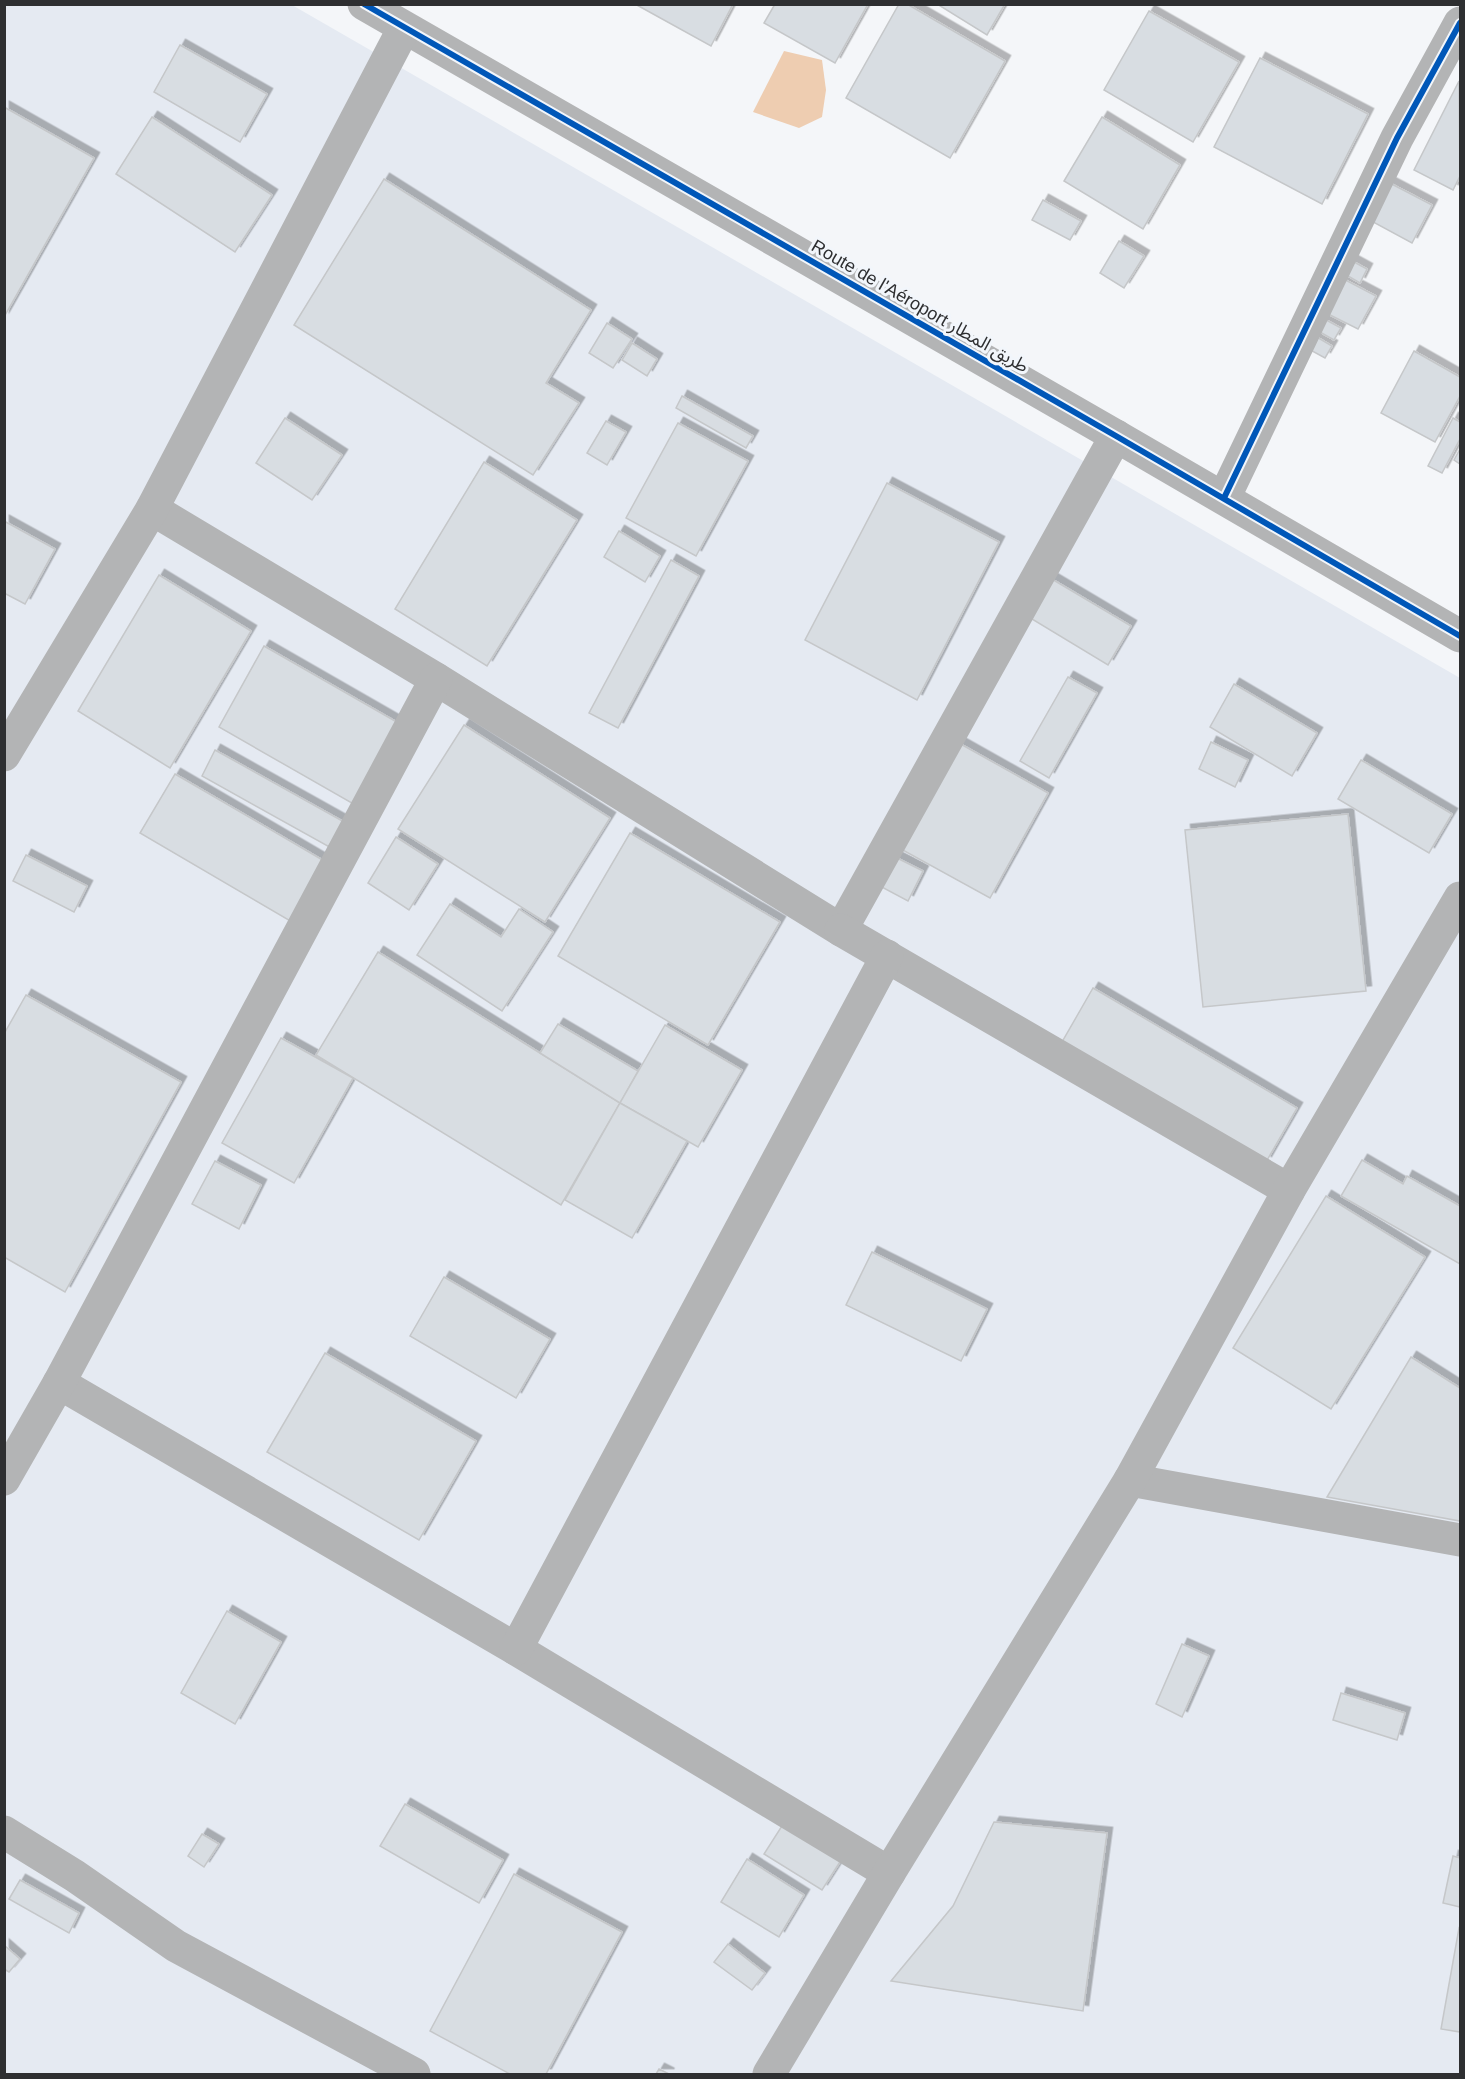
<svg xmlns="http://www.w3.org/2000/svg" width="1465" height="2079" font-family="Arial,'Noto Sans Arabic',sans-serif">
  <defs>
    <filter id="shadow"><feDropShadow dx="5.5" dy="-5.5" stdDeviation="0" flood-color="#0004"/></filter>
  </defs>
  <rect width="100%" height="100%" fill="#f4f6f9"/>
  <polygon fill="#e5eaf2" points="5,5 292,5 1460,678 1460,2074 5,2074"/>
  <polygon fill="#eecdb1" points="784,51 822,60 826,90 822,117 799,128 753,112"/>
  <g fill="#d8dde2" stroke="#c5c7c9" stroke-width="1.5" filter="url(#shadow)">
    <polygon points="635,4 733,4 711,46"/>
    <polygon points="775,4 868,4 835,63 764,23"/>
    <polygon points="899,4 907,4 1005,61 950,158 846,98"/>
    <polygon points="937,4 1005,4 987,35"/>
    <polygon points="1149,11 1239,62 1193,142 1104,90"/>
    <polygon points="180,45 267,94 240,142 154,92"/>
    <polygon points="1260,58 1368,114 1322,204 1214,147"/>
    <polygon points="1459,81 1460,176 1453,190 1414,170"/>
    <polygon points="4,107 94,158 4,317"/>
    <polygon points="152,117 272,195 235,252 116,174"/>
    <polygon points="1102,117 1180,165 1143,229 1064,181"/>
    <polygon points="384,179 591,310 546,383 579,403 533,475 294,325"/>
    <polygon points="1382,179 1432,205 1412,243 1362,216"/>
    <polygon points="1043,200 1081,221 1070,240 1032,220"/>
    <polygon points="1119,241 1144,256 1124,288 1100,273"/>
    <polygon points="1343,256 1367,269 1360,283 1336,269"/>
    <polygon points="1334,274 1376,296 1358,329 1316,308"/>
    <polygon points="1317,315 1341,328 1334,340 1311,327"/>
    <polygon points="607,323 632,339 613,368 589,353"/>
    <polygon points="1310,333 1332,346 1325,358 1303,346"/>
    <polygon points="632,343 657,359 647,376 622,360"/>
    <polygon points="1414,351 1460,377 1460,396 1435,442 1381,413"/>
    <polygon points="682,396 753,436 746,448 676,408"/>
    <polygon points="285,418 342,455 312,500 256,463"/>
    <polygon points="1453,418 1460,422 1460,439 1442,473 1428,466"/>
    <polygon points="606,421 626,432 607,465 587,453"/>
    <polygon points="678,423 748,461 696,556 626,518"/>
    <polygon points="1460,449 1460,464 1454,460"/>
    <polygon points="484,462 577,520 487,666 395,609"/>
    <polygon points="887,483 999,542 917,700 805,640"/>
    <polygon points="4,521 55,549 25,604 4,593"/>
    <polygon points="619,531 660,556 645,582 604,557"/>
    <polygon points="671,560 699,576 618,728 589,713"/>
    <polygon points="159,575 251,631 170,768 78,711"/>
    <polygon points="1045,575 1131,626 1108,665 1022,613"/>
    <polygon points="264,646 402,725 357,806 219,727"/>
    <polygon points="1068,677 1097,693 1049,778 1020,761"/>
    <polygon points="1234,684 1317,733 1292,776 1210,727"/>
    <polygon points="464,725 610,818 545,922 398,829"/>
    <polygon points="957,742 1048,793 990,898 899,848"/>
    <polygon points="1211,742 1248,760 1235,787 1199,769"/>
    <polygon points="215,750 346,823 333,849 202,776"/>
    <polygon points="1361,760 1452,814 1429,853 1338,799"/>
    <polygon points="175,774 326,862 292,922 140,833"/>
    <polygon points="1348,814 1366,991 1203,1007 1185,830"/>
    <polygon points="630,833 780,922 708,1045 558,956"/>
    <polygon points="396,837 438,864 409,910 368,883"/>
    <polygon points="26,855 87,886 74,912 13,881"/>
    <polygon points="891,855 923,871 908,901 876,884"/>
    <polygon points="450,904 501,937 519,909 553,932 502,1011 417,955"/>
    <polygon points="378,952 620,1103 561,1205 316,1055"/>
    <polygon points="1093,988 1297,1108 1266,1162 1062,1042"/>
    <polygon points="26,995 181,1082 65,1292 4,1257 4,1034"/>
    <polygon points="558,1024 638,1071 620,1103 540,1053"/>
    <polygon points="665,1025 742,1070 698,1147 620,1103"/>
    <polygon points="281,1038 353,1078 294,1183 222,1143"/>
    <polygon points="620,1103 687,1141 632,1238 565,1200"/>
    <polygon points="1362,1160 1403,1184 1407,1176 1460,1206 1460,1264 1341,1196"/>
    <polygon points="215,1161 261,1185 239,1229 192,1204"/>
    <polygon points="1326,1196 1425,1257 1331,1409 1233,1348"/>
    <polygon points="872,1252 987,1309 961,1361 846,1305"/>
    <polygon points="444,1277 550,1339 516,1398 410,1336"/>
    <polygon points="325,1353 476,1441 419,1540 267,1452"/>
    <polygon points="1411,1357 1460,1388 1460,1521 1327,1497"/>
    <polygon points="227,1611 281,1642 235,1724 181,1693"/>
    <polygon points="1182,1644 1209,1656 1182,1717 1156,1704"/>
    <polygon points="1341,1693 1405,1713 1397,1740 1333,1720"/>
    <polygon points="405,1804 503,1860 479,1903 380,1846"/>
    <polygon points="787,1818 845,1854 822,1890 764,1854"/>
    <polygon points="994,1822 1107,1833 1083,2011 891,1981 953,1906"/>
    <polygon points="202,1834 219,1844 204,1867 188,1856"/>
    <polygon points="1453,1856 1460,1858 1460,1907 1443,1903"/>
    <polygon points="747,1859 804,1895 779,1937 721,1902"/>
    <polygon points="514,1874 622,1932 546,2074 510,2074 430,2031"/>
    <polygon points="20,1880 79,1913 69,1933 9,1899"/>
    <polygon points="1459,1928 1460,1929 1460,2032 1441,2029"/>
    <polygon points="728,1944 765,1973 752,1990 714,1962"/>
    <polygon points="4,1945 20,1959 9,1972 4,1969"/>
    <polygon points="659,2069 669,2074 656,2074"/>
  </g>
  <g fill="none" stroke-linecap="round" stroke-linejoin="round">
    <g stroke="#b3b4b5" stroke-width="33">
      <polyline points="364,4 1116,436 1460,636"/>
      <polyline points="1224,498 1397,138 1460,23"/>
      <polyline points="152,509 436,679 841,930 1116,436"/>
      <polyline points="4,755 152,509 404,28"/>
      <polyline points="841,930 1289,1190"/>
      <polyline points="59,1383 516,1649 889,1873"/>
      <polyline points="4,1479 59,1383 436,679"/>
      <polyline points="1130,1480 1460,1540"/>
      <polyline points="516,1649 887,956"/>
      <polyline points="4,1832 75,1876 176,1946 414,2074"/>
      <polyline points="769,2074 889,1873 1130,1480 1289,1190 1460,898"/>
    </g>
    <defs>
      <g id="cycleway">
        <polyline points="364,4 1116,436 1460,636"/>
        <polyline points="1224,498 1397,138 1460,23"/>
      </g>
    </defs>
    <use href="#cycleway" stroke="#f2f6fb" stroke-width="10"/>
    <use href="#cycleway" stroke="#0057b8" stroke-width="6"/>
  </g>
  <g text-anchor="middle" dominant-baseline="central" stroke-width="6" stroke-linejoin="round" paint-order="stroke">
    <g font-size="18" fill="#2e2f31" stroke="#f2f6fb">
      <text transform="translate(920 306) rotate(30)">Route de l'Aéroport طريق المطار</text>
    </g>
  </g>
  <rect width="1465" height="2079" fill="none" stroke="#2e2f31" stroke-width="12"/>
</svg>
